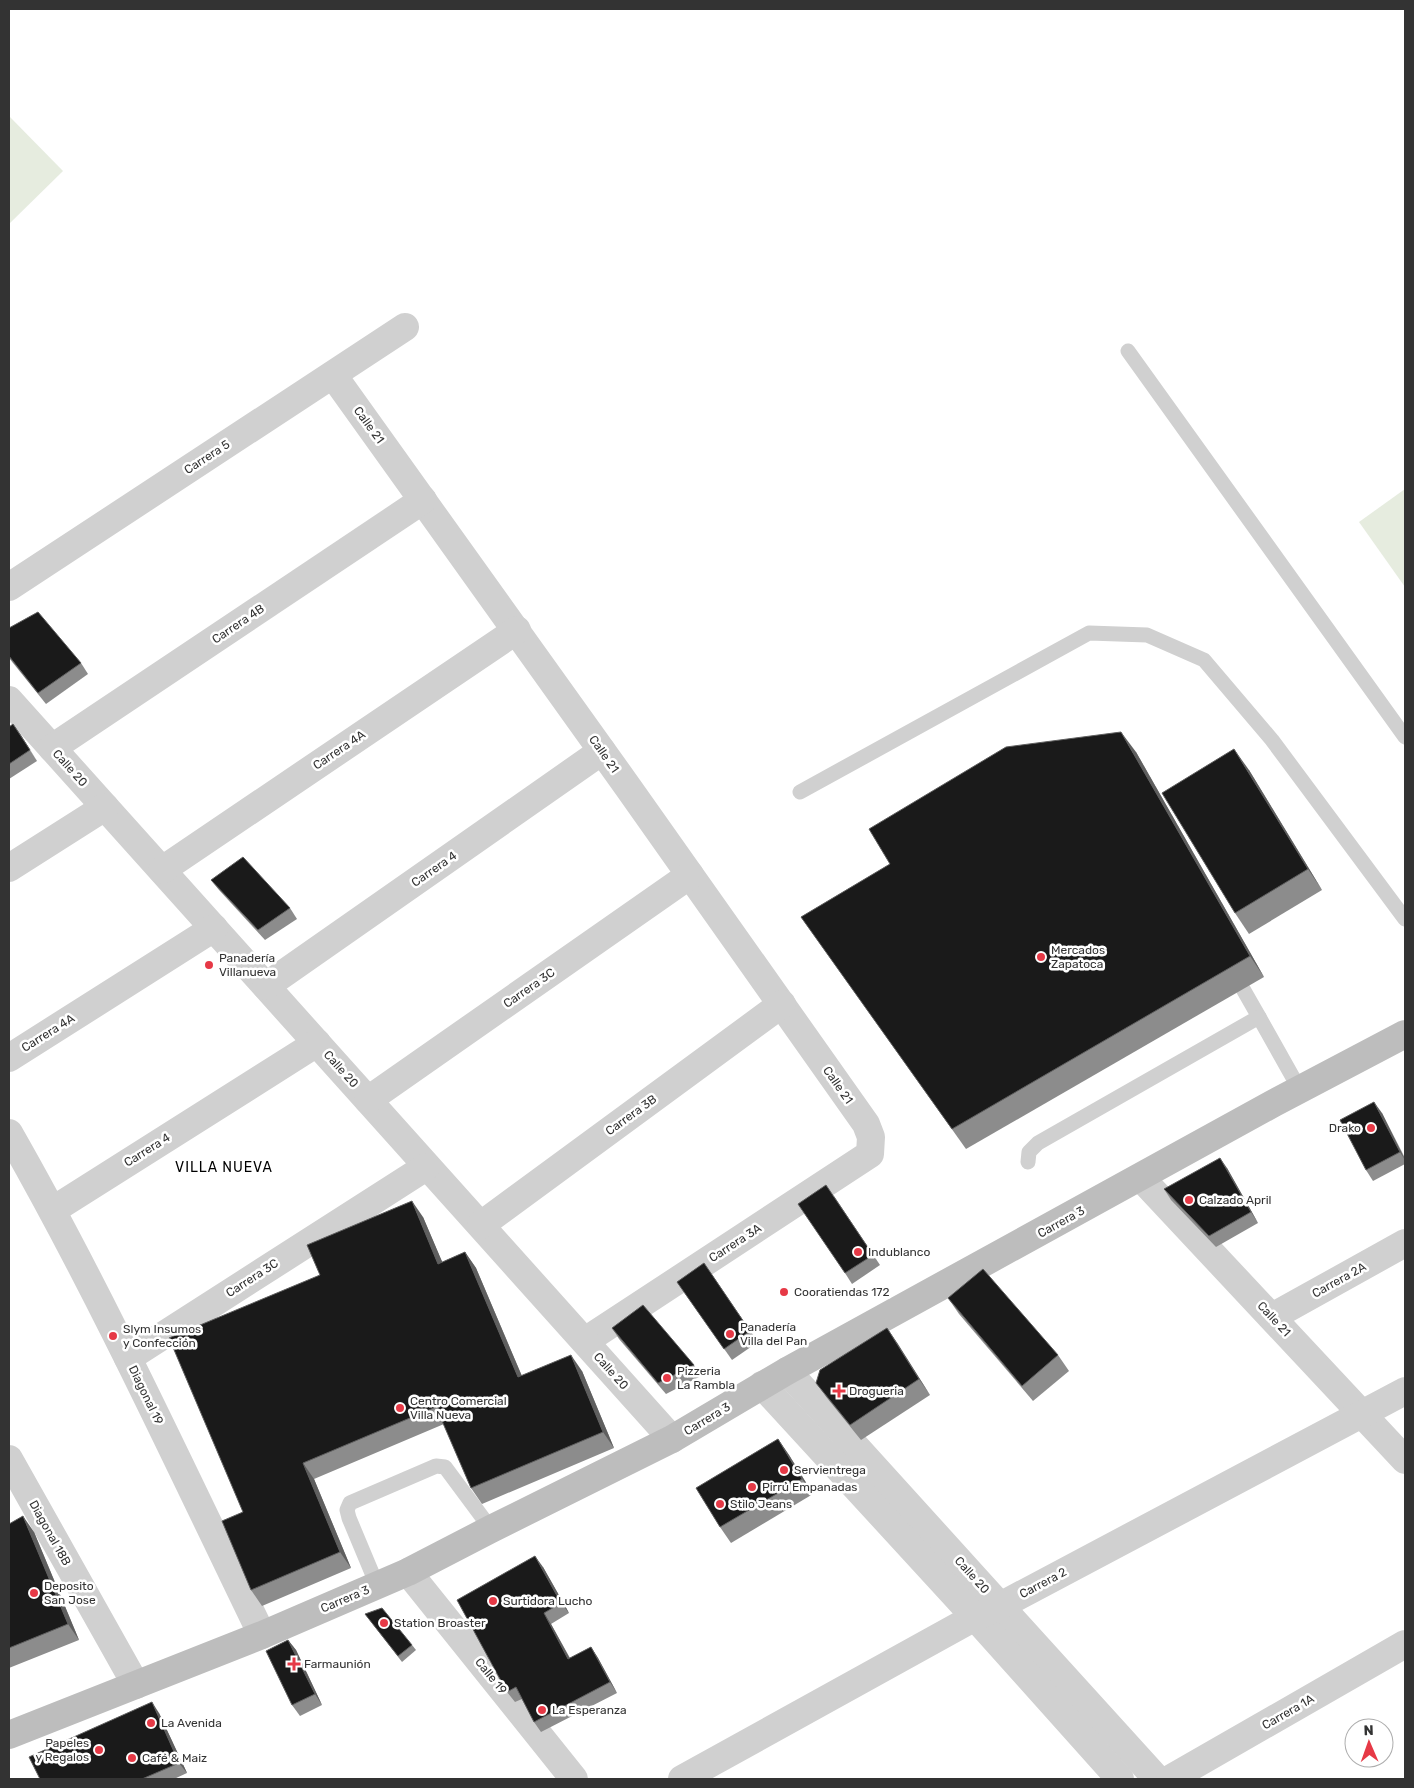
<svg xmlns="http://www.w3.org/2000/svg" width="1414" height="1788" font-family="Rubik,sans-serif">
  <rect width="100%" height="100%" fill="#fff"/>
  <g fill="#e6ecdf">
    <polygon points="9,116 63,171 9,224"/>
    <polygon points="1405,489 1405,587 1359,522"/>
  </g>
  <g fill="none" stroke-linecap="round" stroke-linejoin="round">
    <g stroke="#d0d0d0" stroke-width="15">
      <polyline points="1128,351 1405,737"/>
      <polyline points="800,792 1089,633 1147,635 1204,660 1272,740 1405,919"/>
      <polyline points="1243,989 1259,1017"/>
      <polyline points="1028,1162 1029,1152 1038,1143 1259,1017 1300,1090"/>
      <polyline points="377,1585 349,1518 347,1510 350,1503 436,1466 445,1467 491,1529"/>
    </g>
    <g stroke="#d0d0d0" stroke-width="28">
      <path d="M333 375C512 624 690 873 866 1124L871 1137 870 1154 585 1341"/>
      <polyline points="9,587 405,327"/>
      <polyline points="9,700 672,1439"/>
      <polyline points="52,748 423,500"/>
      <polyline points="9,868 105,807"/>
      <polyline points="162,870 517,630"/>
      <polyline points="266,986 602,751"/>
      <polyline points="9,1058 214,928"/>
      <polyline points="368,1100 690,875"/>
      <path d="M9 1133C102 1296 180 1466 262 1635"/>
      <polyline points="1141,1178 1405,1460"/>
      <polyline points="53,1210 317,1043"/>
      <polyline points="481,1225 782,1004"/>
      <polyline points="1272,1317 1405,1243"/>
      <polyline points="128,1358 426,1167"/>
      <polyline points="787,1371 1157,1779"/>
      <polyline points="762,1385 975,1617 1120,1779"/>
      <polyline points="9,1459 136,1685"/>
      <polyline points="408,1572 574,1779"/>
      <polyline points="682,1779 975,1617 1000,1606 1405,1391"/>
      <polyline points="1170,1779 1405,1644"/>
    </g>
    <polyline stroke="#bdbdbd" stroke-width="28" points="9,1735 262,1635 408,1572 491,1529 672,1439 787,1371 1274,1103 1405,1034"/>
  </g>
  <g fill="#8c8c8c">
    <polygon points="9,628 81,663 88,674 46,704 9,658"/>
    <polygon points="13,724 37,761 9,779 9,727"/>
    <polygon points="1136,752 1264,977 966,1149 801,917 890,864"/>
    <polygon points="1249,770 1322,890 1249,934 1235,913"/>
    <polygon points="211,880 290,908 297,919 265,940 219,890"/>
    <polygon points="1382,1113 1405,1158 1405,1164 1373,1181 1366,1170"/>
    <polygon points="1227,1168 1258,1223 1216,1247 1171,1200 1164,1189"/>
    <polygon points="834,1196 880,1265 852,1284 845,1273"/>
    <polygon points="423,1217 442,1262 465,1252 476,1268 522,1376 582,1371 614,1448 482,1504 471,1488 444,1424 314,1479 351,1568 262,1606 251,1590 320,1275"/>
    <polygon points="704,1263 758,1342 732,1360 677,1282"/>
    <polygon points="948,1298 1058,1355 1069,1371 1033,1401 959,1314"/>
    <polygon points="612,1328 694,1365 701,1376 666,1394 619,1339"/>
    <polygon points="887,1328 930,1395 861,1440 827,1398 816,1383"/>
    <polygon points="778,1439 789,1455 813,1494 731,1543 720,1527"/>
    <polygon points="9,1524 34,1532 79,1640 9,1668"/>
    <polygon points="543,1567 569,1613 551,1624 570,1658 591,1647 598,1658 617,1693 541,1732 534,1722 522,1699 515,1702 507,1692"/>
    <polygon points="365,1614 412,1645 416,1650 402,1662"/>
    <polygon points="288,1640 296,1650 322,1705 300,1716 292,1705"/>
    <polygon points="159,1713 187,1773 174,1779 40,1779"/>
  </g>
  <g fill="#5f5f5f">
    <polygon points="13,724 21,735 37,761 30,750"/>
    <polygon points="1121,732 1136,752 1264,977 1250,956"/>
    <polygon points="1234,749 1249,770 1322,890 1308,869"/>
    <polygon points="1374,1102 1382,1113 1405,1160 1400,1152"/>
    <polygon points="1220,1158 1227,1168 1258,1223 1251,1212"/>
    <polygon points="412,1201 423,1217 450,1280 438,1264"/>
    <polygon points="465,1252 476,1268 529,1393 518,1377"/>
    <polygon points="887,1328 898,1344 930,1395 919,1379"/>
    <polygon points="571,1355 582,1371 614,1448 603,1432"/>
    <polygon points="778,1439 789,1455 813,1494 802,1479"/>
    <polygon points="303,1463 314,1479 351,1568 340,1552"/>
    <polygon points="23,1516 34,1532 79,1640 68,1624"/>
    <polygon points="535,1556 543,1567 569,1613 561,1603"/>
    <polygon points="544,1613 551,1624 576,1670 568,1659"/>
    <polygon points="288,1640 296,1650 322,1705 315,1694"/>
    <polygon points="591,1647 598,1658 617,1693 610,1682"/>
    <polygon points="152,1702 159,1713 187,1773 179,1763"/>
  </g>
  <g fill="#1a1a1a" stroke="#5f5f5f">
    <polygon points="38,612 81,663 38,693 9,656 9,628"/>
    <polygon points="13,724 30,750 9,764 9,727"/>
    <polygon points="1121,732 1250,956 952,1129 801,917 890,864 869,829 1006,747"/>
    <polygon points="1234,749 1308,869 1235,913 1162,793"/>
    <polygon points="243,857 290,908 258,930 211,880"/>
    <polygon points="1374,1102 1400,1152 1366,1170 1340,1120"/>
    <polygon points="1220,1158 1251,1212 1209,1236 1164,1189"/>
    <polygon points="826,1185 873,1255 845,1273 798,1204"/>
    <polygon points="412,1201 438,1264 465,1252 518,1377 571,1355 603,1432 471,1488 436,1407 303,1463 340,1552 251,1590 222,1521 243,1512 169,1338 320,1275 307,1245"/>
    <polygon points="704,1263 750,1331 724,1349 677,1282"/>
    <polygon points="983,1269 1058,1355 1022,1386 948,1298"/>
    <polygon points="643,1305 694,1365 658,1383 612,1328"/>
    <polygon points="887,1328 919,1379 850,1425 816,1383 820,1370"/>
    <polygon points="778,1439 802,1479 720,1527 696,1488"/>
    <polygon points="23,1516 68,1624 9,1648 9,1524"/>
    <polygon points="535,1556 561,1603 544,1613 568,1659 591,1647 610,1682 534,1722 516,1687 507,1692 457,1600"/>
    <polygon points="382,1608 412,1645 398,1656 365,1614"/>
    <polygon points="288,1640 315,1694 292,1705 266,1651"/>
    <polygon points="152,1702 179,1763 142,1779 40,1779 29,1757"/>
  </g>
  <g fill="#e63946" stroke="#fff" stroke-width="2">
    <circle cx="1041" cy="957" r="5"/>
    <circle cx="209" cy="965" r="5"/>
    <circle cx="1371" cy="1128" r="5"/>
    <circle cx="1189" cy="1200" r="5"/>
    <circle cx="858" cy="1252" r="5"/>
    <circle cx="784" cy="1292" r="5"/>
    <circle cx="730" cy="1334" r="5"/>
    <circle cx="113" cy="1336" r="5"/>
    <circle cx="667" cy="1378" r="5"/>
    <path d="M836.5 1383.5h5v5h5v5h-5v5h-5v-5h-5v-5h5z"/>
    <circle cx="400" cy="1408" r="5"/>
    <circle cx="784" cy="1470" r="5"/>
    <circle cx="752" cy="1487" r="5"/>
    <circle cx="720" cy="1504" r="5"/>
    <circle cx="34" cy="1593" r="5"/>
    <circle cx="493" cy="1601" r="5"/>
    <circle cx="384" cy="1623" r="5"/>
    <path d="M291.5 1656.5h5v5h5v5h-5v5h-5v-5h-5v-5h5z"/>
    <circle cx="542" cy="1710" r="5"/>
    <circle cx="151" cy="1723" r="5"/>
    <circle cx="99" cy="1750" r="5"/>
    <circle cx="132" cy="1758" r="5"/>
  </g>
  <g text-anchor="middle" dominant-baseline="central" stroke-width="5" stroke-linejoin="round" paint-order="stroke">
    <g font-size="12" fill="#333" stroke="#fff">
      <text transform="translate(369 425) rotate(54)">Calle 21</text>
      <text transform="translate(207 457) rotate(-33)">Carrera 5</text>
      <text transform="translate(238 624) rotate(-34)">Carrera 4B</text>
      <text transform="translate(339 750) rotate(-34)">Carrera 4A</text>
      <text transform="translate(604 754) rotate(55)">Calle 21</text>
      <text transform="translate(70 768) rotate(48)">Calle 20</text>
      <text transform="translate(434 869) rotate(-35)">Carrera 4</text>
      <text transform="translate(529 988) rotate(-35)">Carrera 3C</text>
      <text transform="translate(48 1033) rotate(-32)">Carrera 4A</text>
      <text transform="translate(341 1069) rotate(48)">Calle 20</text>
      <text transform="translate(838 1085) rotate(55)">Calle 21</text>
      <text transform="translate(631 1115) rotate(-36)">Carrera 3B</text>
      <text transform="translate(147 1150) rotate(-32)">Carrera 4</text>
      <text transform="translate(1061 1222) rotate(-29)">Carrera 3</text>
      <text transform="translate(735 1243) rotate(-33)">Carrera 3A</text>
      <text transform="translate(252 1278) rotate(-33)">Carrera 3C</text>
      <text transform="translate(1339 1280) rotate(-29)">Carrera 2A</text>
      <text transform="translate(1274 1319) rotate(47)">Calle 21</text>
      <text transform="translate(611 1371) rotate(48)">Calle 20</text>
      <text transform="translate(146 1395) rotate(64)">Diagonal 19</text>
      <text transform="translate(707 1419) rotate(-31)">Carrera 3</text>
      <text transform="translate(50 1533) rotate(61)">Diagonal 18B</text>
      <text transform="translate(972 1575) rotate(48)">Calle 20</text>
      <text transform="translate(1043 1583) rotate(-28)">Carrera 2</text>
      <text transform="translate(345 1599) rotate(-23)">Carrera 3</text>
      <text transform="translate(491 1676) rotate(51)">Calle 19</text>
      <text transform="translate(1288 1712) rotate(-30)">Carrera 1A</text>
    </g>
    <g font-size="12" fill="#333" stroke="#fff" text-anchor="start">
      <text x="1051" y="950">Mercados<tspan x="1051" dy="14">Zapatoca</tspan></text>
      <text x="219" y="958">Panadería<tspan x="219" dy="14">Villanueva</tspan></text>
      <text x="1361" y="1128" text-anchor="end">Drako</text>
      <text x="1199" y="1200">Calzado April</text>
      <text x="868" y="1252">Indublanco</text>
      <text x="794" y="1292">Cooratiendas 172</text>
      <text x="740" y="1327">Panadería<tspan x="740" dy="14">Villa del Pan</tspan></text>
      <text x="123" y="1329">Slym Insumos<tspan x="123" dy="14">y Confección</tspan></text>
      <text x="677" y="1371">Pizzeria<tspan x="677" dy="14">La Rambla</tspan></text>
      <text x="849" y="1391">Drogueria</text>
      <text x="410" y="1401">Centro Comercial<tspan x="410" dy="14">Villa Nueva</tspan></text>
      <text x="794" y="1470">Servientrega</text>
      <text x="762" y="1487">Pirrú Empanadas</text>
      <text x="730" y="1504">Stilo Jeans</text>
      <text x="44" y="1586">Deposito<tspan x="44" dy="14">San Jose</tspan></text>
      <text x="503" y="1601">Surtidora Lucho</text>
      <text x="394" y="1623">Station Broaster</text>
      <text x="304" y="1664">Farmaunión</text>
      <text x="552" y="1710">La Esperanza</text>
      <text x="161" y="1723">La Avenida</text>
      <text x="89" y="1743" text-anchor="end">Papeles<tspan x="89" dy="14">y Regalos</tspan></text>
      <text x="142" y="1758">Café &amp; Maiz</text>
    </g>
    <g font-size="14" letter-spacing="1" fill="#000" stroke="#fff">
      <text x="224" y="1167">VILLA NUEVA</text>
    </g>
  </g>
  <rect width="1414" height="1788" fill="none" stroke="#333333" stroke-width="20"/>
  <g transform="translate(1369 1743) rotate(358)"><circle r="24" fill="#ffffff" stroke="#adadad"/>
  <path d="M0-4L9 19L0 12L-9 19Z" fill="#e63946"/>
  <text y="-8" font-size="14" font-weight="bold" text-anchor="middle" fill="#333333">N</text>
  </g>
</svg>
